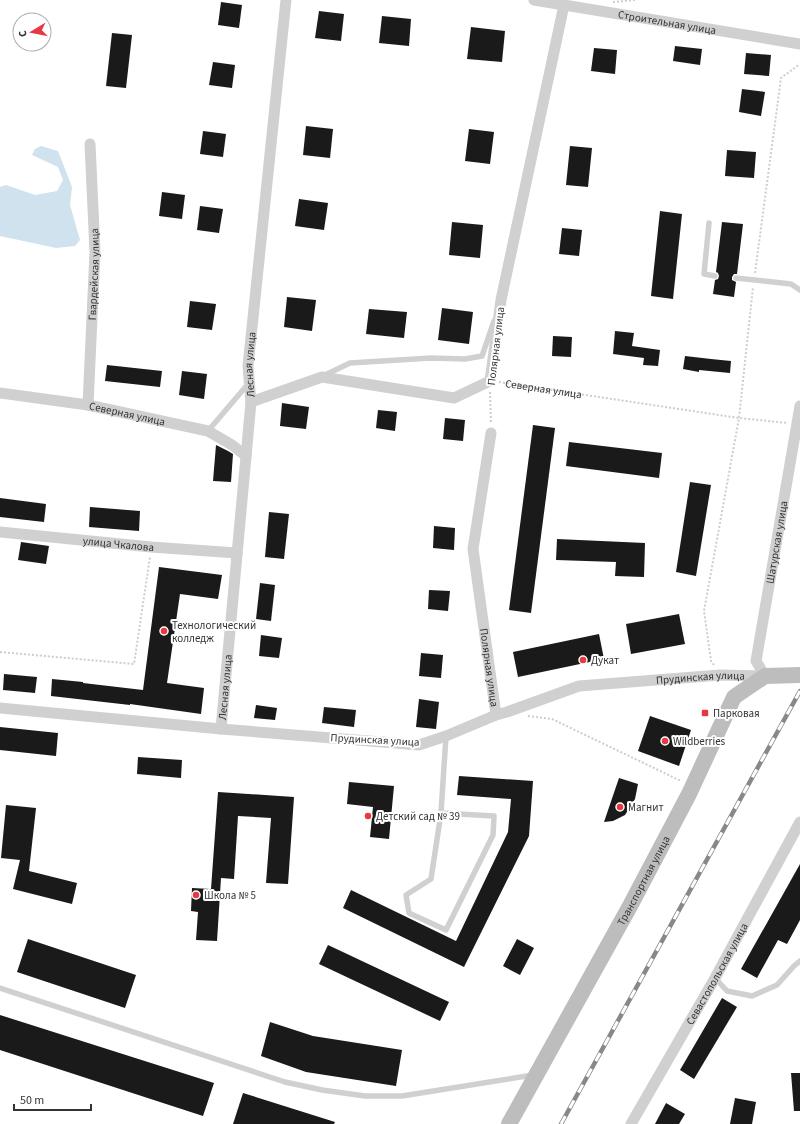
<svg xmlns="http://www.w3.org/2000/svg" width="800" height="1124" font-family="'Source Sans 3',sans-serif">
  <rect width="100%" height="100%" fill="#fff"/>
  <polygon fill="#cfe2ee" points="41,146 58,151 72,187 70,205 80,240 75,246 56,248 0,236 0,187 6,185 35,195 57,191 63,180 58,167 32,155 35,149"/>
  <g fill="#1a1a1a">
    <polygon points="221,2 242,5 239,28 218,25"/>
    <polygon points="319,11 344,14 341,41 315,38"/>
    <polygon points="382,16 411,19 409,46 379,43"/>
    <polygon points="471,27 505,31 502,62 467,59"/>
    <polygon points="112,33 132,35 126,88 106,86"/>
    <polygon points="675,46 702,49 700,65 673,61"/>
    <polygon points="594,48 617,50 615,74 591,71"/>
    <polygon points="746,53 771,55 769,76 744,74"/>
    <polygon points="213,62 235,65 232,88 209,85"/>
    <polygon points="742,89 765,92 761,116 739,112"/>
    <polygon points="306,126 333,129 330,158 303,155"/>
    <polygon points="469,129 494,132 490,164 465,161"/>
    <polygon points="203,131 226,134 223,157 200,154"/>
    <polygon points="570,146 592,148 588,187 566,185"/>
    <polygon points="727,150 756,152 754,178 725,176"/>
    <polygon points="162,192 185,195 182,219 159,216"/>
    <polygon points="299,199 328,203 324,230 295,226"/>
    <polygon points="200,206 223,209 219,233 197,230"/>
    <polygon points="660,211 682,214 673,299 651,296"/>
    <polygon points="452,222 483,225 480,258 449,255"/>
    <polygon points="722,222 743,224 737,274 734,274 732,277 732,280 736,282 734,297 713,294 715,280 718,279 719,276 718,273 716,272"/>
    <polygon points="562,228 582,230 579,256 559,254"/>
    <polygon points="287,297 316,300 312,331 284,327"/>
    <polygon points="190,301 216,304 212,330 187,327"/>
    <polygon points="442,308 473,312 469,344 438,340"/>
    <polygon points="369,309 407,312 404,338 366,334"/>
    <polygon points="615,331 634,333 632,346 660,350 658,366 643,365 644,358 613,354"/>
    <polygon points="553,336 572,337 571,357 552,356"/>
    <polygon points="685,356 711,359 731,361 730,373 699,370 699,372 683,369"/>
    <polygon points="107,365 162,371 160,387 105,381"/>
    <polygon points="182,371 207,374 204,399 179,395"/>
    <polygon points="282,403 309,407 306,429 280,426"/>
    <polygon points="378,410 397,412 395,431 376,428"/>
    <polygon points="445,418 465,420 463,441 443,439"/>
    <polygon points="533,425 555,428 531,613 509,610"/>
    <polygon points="569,442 662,453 659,478 566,466"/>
    <polygon points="216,445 228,451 233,454 231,482 213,481"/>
    <polygon points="690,482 711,485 696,576 676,572"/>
    <polygon points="0,498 46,504 44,522 0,517"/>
    <polygon points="90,507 140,511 139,531 89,527"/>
    <polygon points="269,512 289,514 284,559 265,557"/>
    <polygon points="434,526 455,528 454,550 433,548"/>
    <polygon points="557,539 645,543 644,577 615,576 616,562 556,560"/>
    <polygon points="21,542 49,546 46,564 18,560"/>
    <polygon points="159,567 222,575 218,599 180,594 167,683 204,688 201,714 130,704 130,705 51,696 52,679 83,682 83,683 143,690"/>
    <polygon points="260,583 275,585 271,621 256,619"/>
    <polygon points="429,590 450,591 448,611 428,609"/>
    <polygon points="679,614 685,644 631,654 626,624"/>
    <polygon points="599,634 604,659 518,677 513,652"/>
    <polygon points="261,635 282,638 279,658 259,656"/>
    <polygon points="421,653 443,655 441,678 419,676"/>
    <polygon points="4,674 37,677 35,693 3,690"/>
    <polygon points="419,699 439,702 436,729 416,727"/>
    <polygon points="256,705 277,708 275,720 254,718"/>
    <polygon points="324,707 356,710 354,727 322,723"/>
    <polygon points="650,716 691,730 679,766 638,751"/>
    <polygon points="0,727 58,733 56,756 0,750"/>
    <polygon points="138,757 182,760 181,778 137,774"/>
    <polygon points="459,776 533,781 529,836 464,967 343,908 351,890 456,941 508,832 511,799 457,795"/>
    <polygon points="619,778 638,784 635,799 625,815 613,821 604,822"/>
    <polygon points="349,782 394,786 389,839 370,837 373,807 347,804"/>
    <polygon points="218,792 294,797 288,884 266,883 271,818 238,816 234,879 221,878 217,941 196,940 198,912 191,911 192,888 211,889"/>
    <polygon points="6,805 36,808 29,871 77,883 72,904 13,889 20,860 1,858"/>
    <polygon points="800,864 800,920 787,944 778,940 757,978 741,969"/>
    <polygon points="28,939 136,975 125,1008 17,972"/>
    <polygon points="517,939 534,948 520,975 503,966"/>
    <polygon points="328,945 449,1002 440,1021 319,964"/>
    <polygon points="722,998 737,1007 694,1079 680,1070"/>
    <polygon points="0,1015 214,1083 203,1116 0,1050"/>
    <polygon points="270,1022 313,1036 402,1050 396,1086 306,1072 261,1056"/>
    <polygon points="791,1073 800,1073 800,1111 794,1111"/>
    <polygon points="243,1093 335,1122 334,1124 233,1124"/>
    <polygon points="735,1098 756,1102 752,1124 730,1124"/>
    <polygon points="666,1103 685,1114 679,1124 655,1124"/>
  </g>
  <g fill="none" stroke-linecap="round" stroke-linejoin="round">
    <g stroke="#cdcdcd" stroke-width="2" stroke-dasharray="2 2" stroke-linecap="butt">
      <polyline points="613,2 636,0"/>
      <polyline points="755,273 781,78 800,64"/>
      <path id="s1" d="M499 382 739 418 788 423"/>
      <polyline points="490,392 491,424"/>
      <polyline points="0,652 134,664 150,557"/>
      <polyline points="714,665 711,661 704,611 739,418 753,287"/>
      <polyline points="528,716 552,719 681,781"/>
    </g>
    <g stroke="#d0d0d0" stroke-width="5.5">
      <polyline points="709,223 704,274 715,276"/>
      <polyline points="736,278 791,284 800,290"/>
      <polyline points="325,375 350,363 431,358 465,359 482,356 494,321"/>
      <polyline points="208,431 248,384"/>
      <polyline points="441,813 431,879 406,895 409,913 446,930 493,835 494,816 441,813 446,736"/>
      <polyline points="715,978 727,991 752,996 777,985 794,966 800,961"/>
      <polyline points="0,988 285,1082 322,1090 365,1096 402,1096 533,1075"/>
    </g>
    <g stroke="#d0d0d0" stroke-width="11">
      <path id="s2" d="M534 0 800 44"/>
      <path id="s3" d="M0 393 88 405 208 431 232 445 246 456"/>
      <polyline points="251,402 322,377 454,398 490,381 501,300 564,5"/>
      <path id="s4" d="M88 405 95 252 90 144"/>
      <path id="s5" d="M491 433 473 549 496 715"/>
      <path id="s6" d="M0 532 151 547 237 553"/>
      <path id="s7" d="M765 676 756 661 800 406"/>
      <path id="s8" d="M0 708 221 729 419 745 446 736 496 715 507 712 579 686 720 675 765 676"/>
      <path id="s9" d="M221 729 251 402 248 366 286 0"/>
      <path id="s10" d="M631 1124 715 978 800 822"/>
    </g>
    <path stroke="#bdbdbd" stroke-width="16" id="s11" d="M509 1124 630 906 689 794 734 697 765 676 800 675"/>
    <defs>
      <polyline id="rail" points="561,1124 800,691"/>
    </defs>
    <use href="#rail" stroke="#888" stroke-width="4.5"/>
    <use href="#rail" stroke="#fff" stroke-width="3" stroke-dasharray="9" stroke-linecap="butt"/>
  </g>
  <g fill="#e63946" stroke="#fff" stroke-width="1.5">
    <circle cx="164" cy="631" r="4"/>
    <circle cx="583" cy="660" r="4"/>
    <rect x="701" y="709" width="8" height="8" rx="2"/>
    <circle cx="665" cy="741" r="4"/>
    <circle cx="620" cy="807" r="4"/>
    <circle cx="368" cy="816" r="4"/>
    <circle cx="196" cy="895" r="4"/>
  </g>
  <g text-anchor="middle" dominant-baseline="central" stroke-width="4" stroke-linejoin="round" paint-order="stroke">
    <g font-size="11" fill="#333" stroke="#fff">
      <text stroke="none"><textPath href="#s2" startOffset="135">Строительная улица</textPath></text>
      <text stroke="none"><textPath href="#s4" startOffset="131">Гвардейская улица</textPath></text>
      <text transform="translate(496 346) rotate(-83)">Полярная улица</text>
      <text stroke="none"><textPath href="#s9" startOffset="366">Лесная улица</textPath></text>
      <text stroke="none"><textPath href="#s1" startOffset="45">Северная улица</textPath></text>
      <text stroke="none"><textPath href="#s3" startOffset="129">Северная улица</textPath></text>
      <text stroke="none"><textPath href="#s7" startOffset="138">Шатурская улица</textPath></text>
      <text stroke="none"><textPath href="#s6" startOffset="119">улица Чкалова</textPath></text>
      <text stroke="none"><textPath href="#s5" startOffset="237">Полярная улица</textPath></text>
      <text stroke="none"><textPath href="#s8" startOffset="713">Прудинская улица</textPath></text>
      <text stroke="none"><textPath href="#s9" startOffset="42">Лесная улица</textPath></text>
      <text transform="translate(375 740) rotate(3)">Прудинская улица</text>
      <text stroke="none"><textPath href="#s11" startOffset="278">Транспортная улица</textPath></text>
      <text stroke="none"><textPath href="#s10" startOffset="173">Севастопольская улица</textPath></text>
    </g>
    <g font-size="11" fill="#333" stroke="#fff" text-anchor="start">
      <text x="172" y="625">Технологический<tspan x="172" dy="13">колледж</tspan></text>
      <text x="591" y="660">Дукат</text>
      <text x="713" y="713">Парковая</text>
      <text x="673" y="741">Wildberries</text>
      <text x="628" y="807">Магнит</text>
      <text x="376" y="816">Детский сад № 39</text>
      <text x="204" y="895">Школа № 5</text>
    </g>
  </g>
  <g transform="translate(32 32) rotate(260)"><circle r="19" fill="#ffffff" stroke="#adadad"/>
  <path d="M0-3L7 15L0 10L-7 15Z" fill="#e63946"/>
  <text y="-6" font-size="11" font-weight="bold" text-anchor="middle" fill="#333333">С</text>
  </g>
  <path d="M14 1104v6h77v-6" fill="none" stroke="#333333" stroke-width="2"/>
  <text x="20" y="1104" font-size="12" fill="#333333" stroke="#ffffff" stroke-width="3" paint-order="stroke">50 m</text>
</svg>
